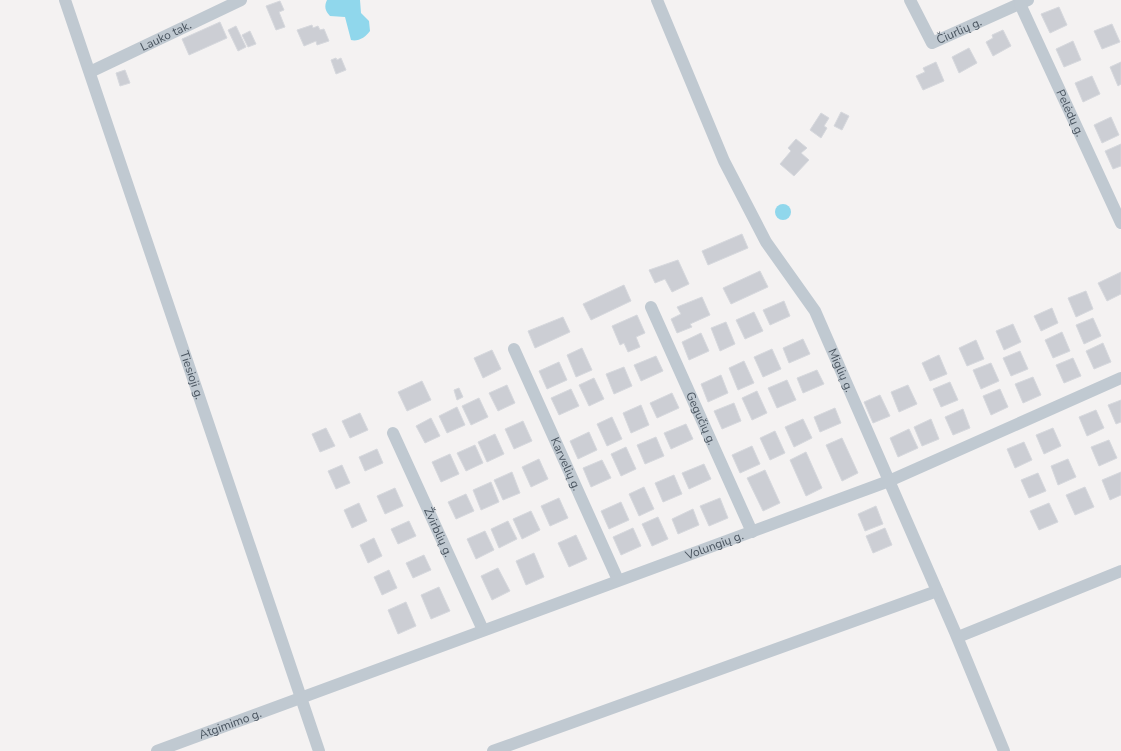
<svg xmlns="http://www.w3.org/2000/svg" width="1121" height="751" font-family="'Nunito Sans',sans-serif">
  <rect width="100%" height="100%" fill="#f4f2f2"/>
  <g fill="#90d7ec">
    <path d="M327 0H360L361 13 369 21 370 31C366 37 358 42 351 40L345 17 330 16C325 11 324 6 327 0Z"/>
    <circle cx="783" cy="212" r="8"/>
  </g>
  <g fill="#ccced4" stroke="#d6d8dd">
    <polygon points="280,1 284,10 279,12 285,27 276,30 266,6"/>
    <polygon points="1059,7 1067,25 1050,33 1041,14"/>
    <polygon points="220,22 227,38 189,55 182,39"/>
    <polygon points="1112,24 1120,42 1102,49 1094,31"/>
    <polygon points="312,25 313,28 318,26 320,30 324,29 329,41 317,45 316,41 304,46 297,30"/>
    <polygon points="236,26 246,47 238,51 228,30"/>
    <polygon points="1003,30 1011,46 993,56 986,42 993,38 992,35"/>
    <polygon points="250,31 256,44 248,47 242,35"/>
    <polygon points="1073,41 1081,60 1064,67 1056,49"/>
    <polygon points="969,48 977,63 959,73 952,57"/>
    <polygon points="336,58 337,60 341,58 346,70 336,74 331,60"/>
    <polygon points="936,62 944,81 923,90 916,76 925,72 923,68"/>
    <polygon points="1121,62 1121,84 1118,86 1110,67"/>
    <polygon points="125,70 130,83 120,86 116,73"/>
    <polygon points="1092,76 1100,94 1083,102 1075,83"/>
    <polygon points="841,112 849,116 842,130 834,126"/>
    <polygon points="821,113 829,118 824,126 827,128 821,138 810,130"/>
    <polygon points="1111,117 1119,135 1102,143 1094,125"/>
    <polygon points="796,139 807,148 801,153 809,160 794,176 780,164 791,151 788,148"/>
    <polygon points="1121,144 1121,166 1113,169 1105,151"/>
    <polygon points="742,234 748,248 708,265 702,251"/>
    <polygon points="678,260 689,284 672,292 665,279 655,283 649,270"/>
    <polygon points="760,271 768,287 731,304 723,288"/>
    <polygon points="1121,272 1121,294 1107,301 1098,283"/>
    <polygon points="624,285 631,301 591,320 583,304"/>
    <polygon points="1086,291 1093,309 1076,317 1068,298"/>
    <polygon points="702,297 710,315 690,324 692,327 677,333 671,319 681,314 677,307"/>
    <polygon points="784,301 790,316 770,325 763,310"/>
    <polygon points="1052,308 1058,323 1041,331 1034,316"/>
    <polygon points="754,312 763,331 745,339 736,320"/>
    <polygon points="637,315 645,333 636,337 640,347 628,352 624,343 620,345 612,326"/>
    <polygon points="563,317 570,332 535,348 528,331"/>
    <polygon points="1093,318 1101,336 1084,344 1076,325"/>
    <polygon points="726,322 735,344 720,351 711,328"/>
    <polygon points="1013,324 1021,342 1004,350 996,331"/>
    <polygon points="1062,332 1070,351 1053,358 1045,340"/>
    <polygon points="701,333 709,351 689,360 682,342"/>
    <polygon points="803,339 810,354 789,363 783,348"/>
    <polygon points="976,340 984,359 967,366 959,348"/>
    <polygon points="1103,343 1111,362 1094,369 1086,351"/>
    <polygon points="582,348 592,370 576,377 567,355"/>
    <polygon points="772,349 781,369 763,377 754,357"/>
    <polygon points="492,350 501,369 483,378 474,358"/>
    <polygon points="1020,351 1028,369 1011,376 1003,358"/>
    <polygon points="939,355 947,374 930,381 922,363"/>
    <polygon points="656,356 663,371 641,381 634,365"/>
    <polygon points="1073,358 1081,376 1064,383 1056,365"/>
    <polygon points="744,361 754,383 738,390 729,368"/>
    <polygon points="559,362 567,380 547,389 539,371"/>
    <polygon points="991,363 999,381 981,389 973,370"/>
    <polygon points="624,367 632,386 614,394 606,374"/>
    <polygon points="817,370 824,384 803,393 797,378"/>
    <polygon points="721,375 728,393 708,402 701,384"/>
    <polygon points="1033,377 1041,395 1023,403 1015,384"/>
    <polygon points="594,378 604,399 589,406 579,385"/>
    <polygon points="787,380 796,400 777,408 768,388"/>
    <polygon points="422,381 431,400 407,411 398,392"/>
    <polygon points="950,382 958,400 941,407 933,389"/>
    <polygon points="507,385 515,403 498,411 489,393"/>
    <polygon points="908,385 917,404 899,412 891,392"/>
    <polygon points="459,388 463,397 457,400 454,390"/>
    <polygon points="571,389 579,406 559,415 551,398"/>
    <polygon points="1000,389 1008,407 991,415 983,396"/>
    <polygon points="757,391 767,413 752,420 742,398"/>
    <polygon points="672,393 679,408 657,418 650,403"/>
    <polygon points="880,395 890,416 873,423 864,402"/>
    <polygon points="479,398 488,417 471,425 462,406"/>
    <polygon points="1121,400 1121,422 1116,424 1108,405"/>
    <polygon points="734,403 741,421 722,429 714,411"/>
    <polygon points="641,405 649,425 631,433 623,413"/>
    <polygon points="457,407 465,425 447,433 439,416"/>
    <polygon points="835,408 841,423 820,432 814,417"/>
    <polygon points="963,409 970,428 953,435 945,417"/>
    <polygon points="1096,410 1104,428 1087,436 1079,417"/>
    <polygon points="360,413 368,430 350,438 342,421"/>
    <polygon points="612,417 622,439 607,446 597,424"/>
    <polygon points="431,418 440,436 425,443 416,426"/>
    <polygon points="803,419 812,438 794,447 785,427"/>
    <polygon points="931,419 939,439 922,446 914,427"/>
    <polygon points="523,421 532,441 514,449 505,429"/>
    <polygon points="686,424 693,439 671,449 664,433"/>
    <polygon points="326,428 335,446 320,452 312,434"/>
    <polygon points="1053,428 1061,446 1044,454 1036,435"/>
    <polygon points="909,429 918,448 898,457 890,438"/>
    <polygon points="775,431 785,453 770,460 760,438"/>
    <polygon points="589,432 597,450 578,459 570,441"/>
    <polygon points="495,434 504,454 487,462 478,442"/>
    <polygon points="656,437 664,456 645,464 637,445"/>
    <polygon points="842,438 858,473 842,481 826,445"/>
    <polygon points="1109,440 1117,458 1099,466 1091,447"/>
    <polygon points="1024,442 1032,460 1015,468 1007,449"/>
    <polygon points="475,445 483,463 466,471 457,453"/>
    <polygon points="752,446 760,464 740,473 732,455"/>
    <polygon points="626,447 636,469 621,476 611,454"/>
    <polygon points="377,449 383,463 365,471 359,457"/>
    <polygon points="806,452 822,488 806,496 790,460"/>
    <polygon points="450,454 459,474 441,482 432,462"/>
    <polygon points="539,459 548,479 531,487 522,467"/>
    <polygon points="1068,459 1076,477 1058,485 1051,466"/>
    <polygon points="602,460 611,478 591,487 583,468"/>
    <polygon points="704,464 711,479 689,489 682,473"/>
    <polygon points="342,465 350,483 336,489 328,471"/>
    <polygon points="765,470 780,503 763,511 747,478"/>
    <polygon points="512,472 520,493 503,500 494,480"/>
    <polygon points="1121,472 1121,495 1110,500 1102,480"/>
    <polygon points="1038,473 1046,491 1029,498 1021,480"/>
    <polygon points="674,475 682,494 663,502 655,483"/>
    <polygon points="491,482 499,502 481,510 473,490"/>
    <polygon points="644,487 654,509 639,516 629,494"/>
    <polygon points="1085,487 1094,507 1075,515 1066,495"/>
    <polygon points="395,488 403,506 385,514 377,496"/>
    <polygon points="466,494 474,511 456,519 448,502"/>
    <polygon points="559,498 568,518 550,526 541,506"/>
    <polygon points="720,498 728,518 709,526 700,506"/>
    <polygon points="621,502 629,520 609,529 601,511"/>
    <polygon points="359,503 367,521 352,528 344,510"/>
    <polygon points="1049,503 1058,522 1039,530 1030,511"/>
    <polygon points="876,506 883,524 865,531 858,514"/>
    <polygon points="693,509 699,525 678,534 672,519"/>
    <polygon points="531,511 540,530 522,539 513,519"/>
    <polygon points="658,517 668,539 652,546 642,524"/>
    <polygon points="409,521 416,536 398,544 391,529"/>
    <polygon points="508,521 517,539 499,548 491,529"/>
    <polygon points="633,528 641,546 621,555 613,537"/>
    <polygon points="885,528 892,545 873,553 866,536"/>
    <polygon points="485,531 494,550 476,559 467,539"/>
    <polygon points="576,535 587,559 569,567 558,543"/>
    <polygon points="374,538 382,556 368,563 360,545"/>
    <polygon points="534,553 544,577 526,585 516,561"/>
    <polygon points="424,555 431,570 413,578 406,563"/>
    <polygon points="498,568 510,591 492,600 481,576"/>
    <polygon points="389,570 397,588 382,595 374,577"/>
    <polygon points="439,587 450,611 431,619 421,595"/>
    <polygon points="406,602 416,626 398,634 388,610"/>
  </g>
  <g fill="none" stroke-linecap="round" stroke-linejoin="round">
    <g stroke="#c0c9d1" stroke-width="12">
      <path id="s1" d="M65 0 319 751"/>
      <path id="s2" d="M657 0 724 161 766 242 815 311 955 632 1004 751"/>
      <path id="s3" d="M910 0 932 43 1028 0"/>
      <path id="s4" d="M1020 4 1121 223"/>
      <path id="s5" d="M90 72 241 0"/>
      <path id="s6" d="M651 307 752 532"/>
      <path id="s7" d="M514 349 618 580"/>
      <path id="s8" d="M393 433 483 630"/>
      <polyline points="958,637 1121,571"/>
      <path id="s9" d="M157 751 889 481 1121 378"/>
      <polyline points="493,751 937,591"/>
    </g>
  </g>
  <g text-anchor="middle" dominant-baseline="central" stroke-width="4" stroke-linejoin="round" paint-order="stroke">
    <g font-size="12" fill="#4a5560" stroke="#fff">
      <text stroke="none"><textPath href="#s3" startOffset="78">Čiurlių g.</textPath></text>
      <text stroke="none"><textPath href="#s5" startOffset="84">Lauko tak.</textPath></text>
      <text stroke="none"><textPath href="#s4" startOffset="120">Pelėdų g.</textPath></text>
      <text stroke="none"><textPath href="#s2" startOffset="415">Miglių g.</textPath></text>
      <text stroke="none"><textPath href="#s1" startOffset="396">Tiesioji g.</textPath></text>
      <text stroke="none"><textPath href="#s6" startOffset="122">Gegučių g.</textPath></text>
      <text stroke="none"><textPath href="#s7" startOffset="126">Karvelių g.</textPath></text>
      <text stroke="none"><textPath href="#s8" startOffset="109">Žvirblių g.</textPath></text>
      <text stroke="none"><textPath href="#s9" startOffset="594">Volungių g.</textPath></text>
      <text stroke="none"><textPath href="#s9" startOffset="78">Atgimimo g.</textPath></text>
    </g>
  </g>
</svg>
